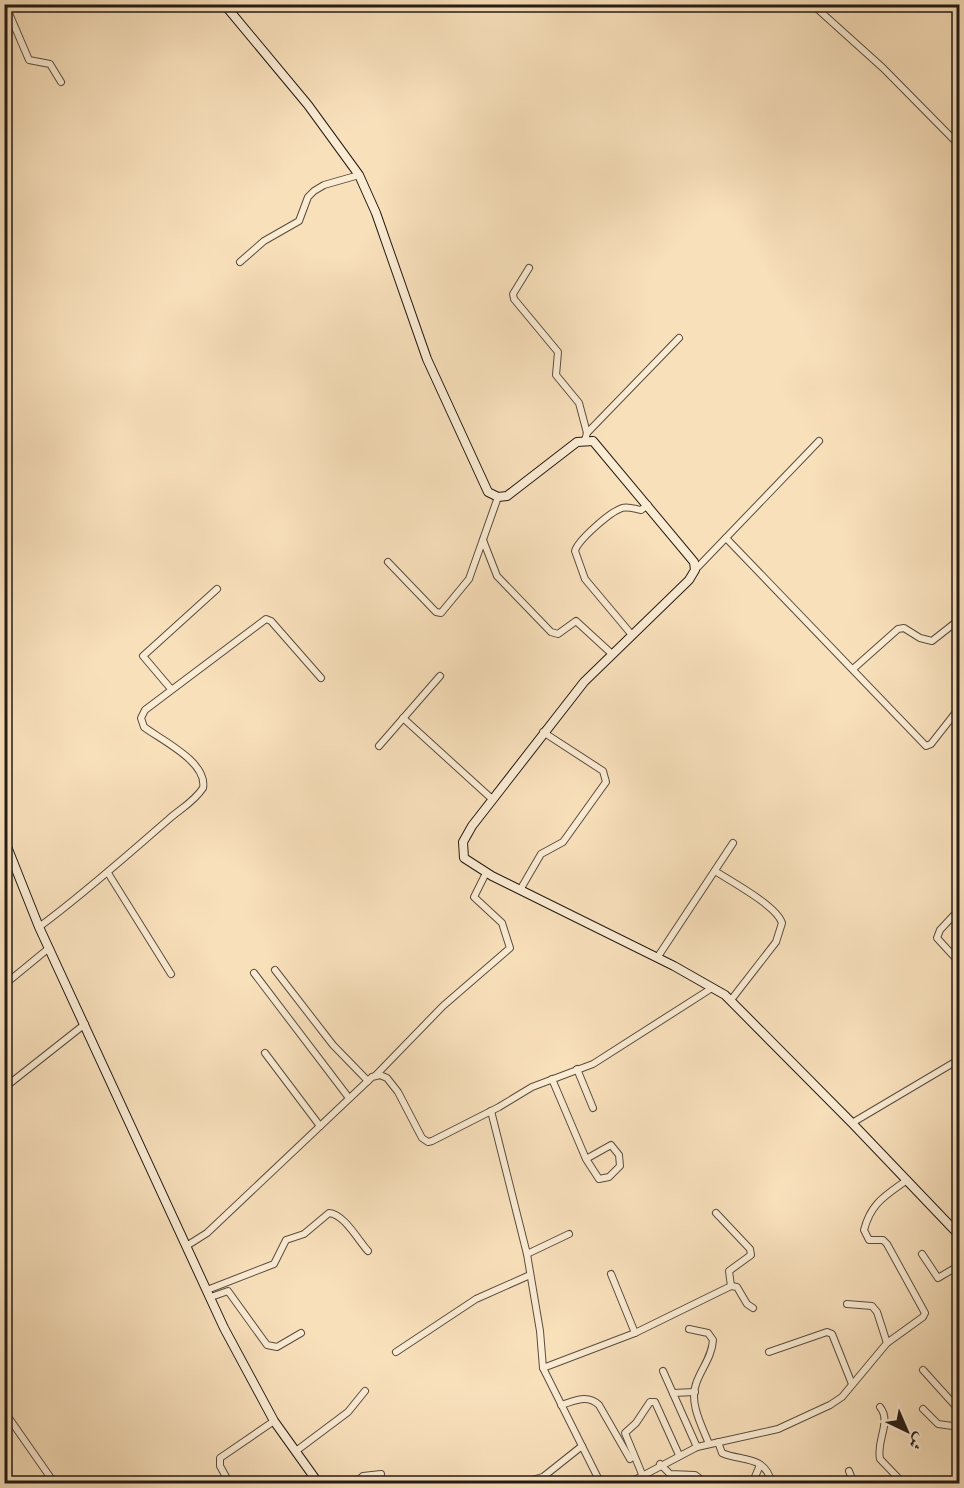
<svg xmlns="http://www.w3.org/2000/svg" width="964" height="1488" font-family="'IM FELL Double Pica',Amiri,serif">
  <rect width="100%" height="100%" fill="#f8e0bb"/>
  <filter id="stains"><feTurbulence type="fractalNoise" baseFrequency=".00333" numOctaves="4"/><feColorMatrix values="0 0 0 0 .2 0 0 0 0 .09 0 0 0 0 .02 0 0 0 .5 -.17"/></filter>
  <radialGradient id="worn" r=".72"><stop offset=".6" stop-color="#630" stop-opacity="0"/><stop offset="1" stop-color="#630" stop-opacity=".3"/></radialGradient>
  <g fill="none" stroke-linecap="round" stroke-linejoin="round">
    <defs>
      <g id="street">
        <polyline points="5,4 29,60 50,64 61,82"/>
        <polyline points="812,4 883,68 960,146"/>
        <polyline points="240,262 264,241 299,221 308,197 314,191 324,185 359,175"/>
        <polyline points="529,268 513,294 514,299 558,352 556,375 579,403 587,433 585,440"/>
        <polyline points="960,417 960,428"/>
        <polyline points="587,433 679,338"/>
        <polyline points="726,538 926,746 931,744 960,707"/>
        <polyline points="483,540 497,576 551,632 558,634 576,621 612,654"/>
        <polyline points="388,562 436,612 441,613 469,579 498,497"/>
        <polyline points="695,570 819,441"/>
        <path d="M632 635 585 579 575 551C578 540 610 512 622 508 628 506 635 509 641 510L648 505"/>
        <polyline points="853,669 898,629 904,628 920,638 932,641 960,619"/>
        <polyline points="171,689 143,656 217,589"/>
        <polyline points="403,718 492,799"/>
        <polyline points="379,746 440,676"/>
        <path d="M715 871C732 882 777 906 782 923L776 942 731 1000"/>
        <polyline points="108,873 171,974"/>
        <polyline points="520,890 541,854 563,842 606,782 603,771 543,732"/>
        <polyline points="954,915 940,930 937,938 960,963"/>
        <path d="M39 927C85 893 126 856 169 819 180 809 194 802 203 788 208 762 161 740 144 727L141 718 145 710 266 619 271 621 321 678"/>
        <polyline points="657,958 733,843"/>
        <polyline points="275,970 333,1045 368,1081"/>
        <polyline points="254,973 349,1098"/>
        <polyline points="4,985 49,948"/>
        <polyline points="265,1053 320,1126"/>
        <polyline points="577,1069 593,1108"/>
        <polyline points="376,1075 443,1006 510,948 502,923 474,897 486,873"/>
        <polyline points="552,1079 586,1159 599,1179 609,1177 620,1166 619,1155 611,1145 586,1159"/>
        <polyline points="4,1088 85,1024"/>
        <polyline points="491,1111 527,1254 540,1331 543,1368 601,1484"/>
        <polyline points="852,1123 960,1059"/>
        <polyline points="716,1213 750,1249 751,1255 729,1271 731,1286"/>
        <polyline points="188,1245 207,1233 372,1077 380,1075 387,1078 398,1092 422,1138 428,1142 432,1141 499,1107 532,1087 593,1064 712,988"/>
        <polyline points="527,1254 569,1234"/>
        <polyline points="922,1254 938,1278 960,1265"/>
        <polyline points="611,1274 635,1333"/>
        <path d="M207 1290 274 1264 286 1240 304 1234 329 1213C344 1214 358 1240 368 1251"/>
        <polyline points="211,1297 228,1291 267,1345 277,1347 301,1333"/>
        <polyline points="847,1304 872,1306 877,1312 887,1343"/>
        <path d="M689 1329 708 1333 713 1340C712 1357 701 1369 696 1384 689 1403 702 1426 709 1444"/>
        <polyline points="396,1352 476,1299 530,1275"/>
        <polyline points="769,1352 827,1332 832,1334 852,1384"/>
        <polyline points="543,1368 635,1333 731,1286 737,1287 747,1304 753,1308"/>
        <polyline points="923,1370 960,1411"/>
        <polyline points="663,1371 697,1447"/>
        <polyline points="673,1393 695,1392"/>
        <path d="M561 1405C575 1401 587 1394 599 1405L630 1459"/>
        <path d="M880 1407C892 1422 876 1440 880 1459L904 1484"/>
        <polyline points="923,1409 938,1424 960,1427"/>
        <polyline points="4,1411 55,1484"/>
        <path d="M718 1442 722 1453C742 1462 765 1454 772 1484"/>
        <polyline points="296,1451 348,1412 365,1391"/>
        <polyline points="660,1464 670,1474 695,1475 707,1484"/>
        <polyline points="849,1471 854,1484"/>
        <polyline points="642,1474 625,1433 636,1423 650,1402 655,1402 679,1455"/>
        <polyline points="543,1477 582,1446"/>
        <polyline points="230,1484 220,1466 220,1458 274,1421"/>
        <polyline points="354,1484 363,1476 381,1474"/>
        <polyline points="516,1484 543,1477 550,1484"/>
        <path d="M627 1484 697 1447 778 1429 830 1405 842 1397 887 1343 923 1317 925 1313 887 1244 883 1240H869L864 1230C871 1203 885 1196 907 1180"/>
        <polyline points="752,1484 760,1465"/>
      </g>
      <g id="secondary">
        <polyline points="224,4 308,105 359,175 376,213 427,359 488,492 498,497 507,496 577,442 593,441 694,562 695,570 689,580 584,682 472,826 463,842 464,858 492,876 674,966 725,995 852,1123 960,1236"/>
        <polyline points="4,839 39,927 224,1328 274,1421 319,1484"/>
      </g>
    </defs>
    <use href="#street" stroke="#5a4c3e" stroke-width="8"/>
    <use href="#secondary" stroke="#251b14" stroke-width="10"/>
    <use href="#street" stroke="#faebd3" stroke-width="6"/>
    <use href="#secondary" stroke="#faebd3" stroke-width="8"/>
  </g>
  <rect width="964" height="1488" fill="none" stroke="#f8e0bb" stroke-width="24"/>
  <rect x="6" y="6" width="952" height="1476" fill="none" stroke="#251b14" stroke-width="3"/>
  <rect x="12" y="12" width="940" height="1464" fill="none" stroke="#251b14" stroke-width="1.5"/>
  <g transform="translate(907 1431) rotate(136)" stroke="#faebd3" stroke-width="4.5" paint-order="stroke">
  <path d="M0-4.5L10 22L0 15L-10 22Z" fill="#251b14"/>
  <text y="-9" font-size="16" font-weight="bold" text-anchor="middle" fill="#251b14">ش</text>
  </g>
  <rect width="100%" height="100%" filter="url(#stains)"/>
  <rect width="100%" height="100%" fill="url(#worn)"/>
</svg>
